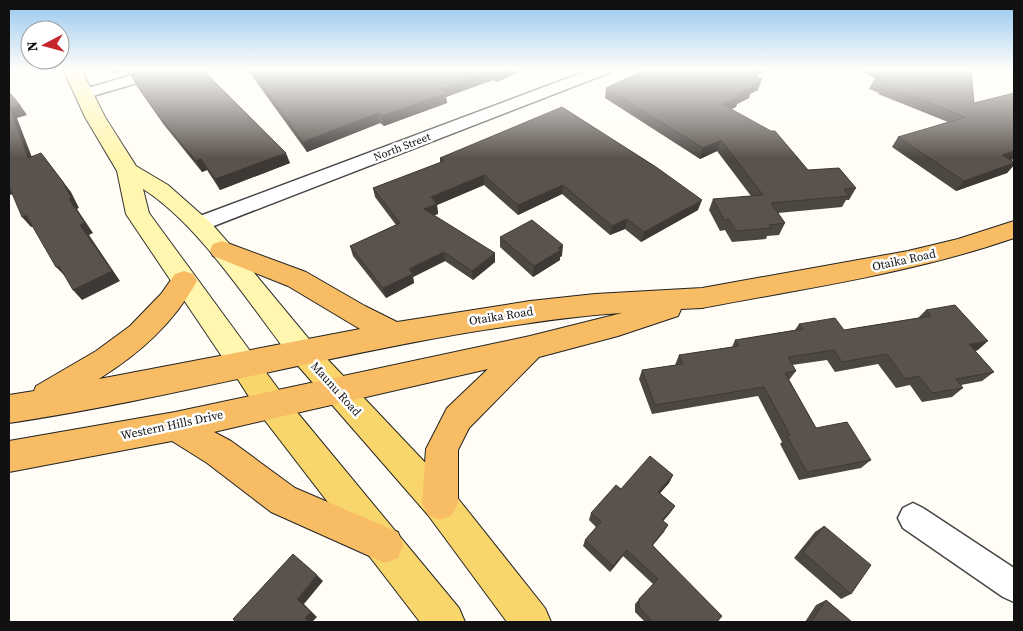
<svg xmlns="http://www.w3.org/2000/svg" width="1023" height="631" font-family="'Source Serif 4',serif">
  <rect width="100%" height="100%" fill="#fffdf5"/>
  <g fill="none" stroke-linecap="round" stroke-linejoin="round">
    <defs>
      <g id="minor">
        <polygon points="152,69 176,69 174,72 83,99 78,97 75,94 78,91"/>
        <polygon points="592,69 613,69 611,72 206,229 199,231 192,229 189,224 192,219"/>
        <polygon points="913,503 923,508 1014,568 1014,602 1003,597 903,528 898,518 903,508"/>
      </g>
      <path id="secondary" d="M63 69H81L105 117 136 166 168 185 211 223 246 263 313 344 317 352 313 360 303 364 293 360C251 307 200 225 143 189L149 213 253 355 258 364 253 373 243 376 233 373 126 214 117 171 85 117Z"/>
      <g id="primary">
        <polygon points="303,340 313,344 452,491 545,608 551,622 507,622 428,515 293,360 289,352 293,344"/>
        <polygon points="243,352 253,355 282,394 459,608 465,622 420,622 260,414 228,364 233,355"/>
      </g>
      <path id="trunk" d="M1014 221V238C913 273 807 288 702 308L681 309 678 316 618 336 539 357 469 428 458 450V503L452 515 440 520 428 515 422 503 426 449 447 408 488 369 214 432 231 441 295 488 398 532 403 545 398 558 385 563 271 512 207 463 172 441 9 472V441L175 412 530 336 622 313C569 316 517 325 465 333 312 359 162 400 9 423V395L34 391 36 386 96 351 130 326 161 294 175 274 184 271 193 274 197 281C173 324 140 353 99 379L360 329 288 286 213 256 210 250 213 244 222 241 306 272 365 306 397 322 530 301 595 294 702 288 908 251 958 239Z"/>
    </defs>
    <use href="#minor" stroke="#444" stroke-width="3"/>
    <use href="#secondary" stroke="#333" stroke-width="2"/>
    <use href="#primary" stroke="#222" stroke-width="2"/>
    <use href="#trunk" stroke="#222" stroke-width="2"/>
    <use href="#minor" fill="#fff" fill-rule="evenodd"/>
    <use href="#secondary" fill="#fff6b0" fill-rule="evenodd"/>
    <use href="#primary" fill="#f9d66b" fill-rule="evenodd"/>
    <use href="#trunk" fill="#f7bc64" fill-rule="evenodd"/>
  </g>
  <g fill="#4d4742">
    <polygon points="247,69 537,69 530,72 526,69 497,82 493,80 446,97 447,103 384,126 380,123 307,152"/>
    <polygon points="647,69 769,69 756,76 758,90 750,94 749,98 737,104 736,107 731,109 808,170 856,188 849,200 846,200 842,207 778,213 785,223 779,235 767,236 766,239 732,242 725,230 720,231 709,210 713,199 751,196 717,151 700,159 605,98 606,88"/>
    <polygon points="856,69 971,69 974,103 1014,93 1014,159 1010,160 1014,162 1014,165 1007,173 956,191 892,147 898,137 948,122 878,94 879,93 869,89 875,78"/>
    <polygon points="131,75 290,163 220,190 207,170 202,172 164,125 136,85"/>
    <polygon points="440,158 698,210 641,242 625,229 610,235 562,194 518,215 484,185 437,205 438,214 434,215 495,262 473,280 445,261 413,277 414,283 386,298 353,256 350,246 396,225 375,197 373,188 440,163"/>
    <polygon points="500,237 562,256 560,257 560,260 533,277 500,247"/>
    <polygon points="926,310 978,350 975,351 994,372 982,381 961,385 963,388 952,397 922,402 910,385 896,388 878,364 835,372 827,360 792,365 796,371 789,380 816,428 871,460 861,468 799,480 780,444 782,442 758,396 652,414 639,379 642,370 675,365 679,355 732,347 735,340 795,330 799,324 844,330 918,318"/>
    <polygon points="673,475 669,483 660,493 675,506 670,513 663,521 668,525 653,545 717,622 645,622 635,612 635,604 653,584 623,556 610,572 583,546 585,540 596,527 589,520 591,513 621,489"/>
    <polygon points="824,526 851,594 841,599 794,558 815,532"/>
    <polygon points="826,600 852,622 805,622 816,605"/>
  </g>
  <g fill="#3f3936">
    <polygon points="109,69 124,69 125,71 112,74"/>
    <polygon points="125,69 144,69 128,74"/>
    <polygon points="503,69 526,69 497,82 496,72"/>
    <polygon points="530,69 537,69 530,72"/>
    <polygon points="750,69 769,69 742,82 746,72"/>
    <polygon points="492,70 493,80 446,97 447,103 384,126 382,116 440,89"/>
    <polygon points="762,79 758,90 750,94 749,98 737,104 736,107 719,115 722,104"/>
    <polygon points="20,105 27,115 17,118 36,168 28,158 10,108"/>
    <polygon points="378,113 380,123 307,152 303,142"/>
    <polygon points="721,140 717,151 700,159 703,148"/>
    <polygon points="1014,151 1014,159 994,165 1002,155"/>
    <polygon points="41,153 71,192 79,208 77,209 93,233 89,235 120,281 82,300 73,290 80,225 69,199"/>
    <polygon points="286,153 290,163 220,190 215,179"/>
    <polygon points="201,159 207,170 202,172 196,161"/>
    <polygon points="1014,163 1014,165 1007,173 956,191 964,181"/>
    <polygon points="484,175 484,185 437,205 438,214 426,218 424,209 431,197"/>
    <polygon points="9,184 16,193 10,195 9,194"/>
    <polygon points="563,185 562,194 518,215 518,205"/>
    <polygon points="702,200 698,210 641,242 644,232"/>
    <polygon points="26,215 35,226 31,227 22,217"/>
    <polygon points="627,219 625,229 610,235 612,226"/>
    <polygon points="563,245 562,256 560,257 560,260 533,277 534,266 558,248"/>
    <polygon points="444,252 445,261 413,277 414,283 386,298 383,288 409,269"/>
    <polygon points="495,253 495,262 473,280 472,271"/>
    <polygon points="59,266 66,277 56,267"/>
    <polygon points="988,341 978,350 959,354 969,344"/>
    <polygon points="673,475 669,483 654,500 658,492"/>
    <polygon points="675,506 670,513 658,527 662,520"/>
    <polygon points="668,525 664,532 648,551 652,545"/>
    <polygon points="627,550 623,556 610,572 613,566"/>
    <polygon points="317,575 323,581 304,604 317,617 312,622 309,622 305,618 297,599"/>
  </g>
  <g fill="#5a524d" stroke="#3f3936">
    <polygon points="151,69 186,69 189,72 197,69 202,69 286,153 215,179 201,159 196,161 158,115 131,75"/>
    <polygon points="251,69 503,69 496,72 492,70 440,89 446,93 382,116 378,113 303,142"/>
    <polygon points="647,69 750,69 746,72 762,79 751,86 753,87 737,94 740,96 722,104 771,131 775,131 808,170 839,168 856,188 844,189 849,196 771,203 785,223 769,225 771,228 736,231 729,219 724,220 713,199 763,195 721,140 703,148 606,88"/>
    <polygon points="881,69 971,69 974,103 1014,93 1014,151 1002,155 1014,162 1014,163 964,181 898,137 966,117 883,85 885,83 874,79 886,71"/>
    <polygon points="9,92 20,105 10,108 28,158 41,153 63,182 71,198 69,199 85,223 80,225 112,271 73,290 59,266 56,267 26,215 22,217 9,186"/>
    <polygon points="562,107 656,167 702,200 644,232 627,219 612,226 563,185 518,205 484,175 431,197 437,204 424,209 495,253 472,271 444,252 409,269 413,274 383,288 350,246 400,223 373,188 444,161 440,158"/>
    <polygon points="532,220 563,245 558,248 561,250 534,266 500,237"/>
    <polygon points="955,305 988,341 969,344 994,372 956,379 963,388 932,393 919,376 905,379 887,354 842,362 834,350 788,357 796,371 785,373 816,428 847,422 871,460 807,472 787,436 790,435 764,387 655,405 642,370 683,364 679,355 739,346 735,340 803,329 799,324 835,318 844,330 931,316 926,310"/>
    <polygon points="650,456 673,475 658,492 675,506 662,520 668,525 652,545 722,616 717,622 653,622 639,607 639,599 658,579 627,550 613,566 585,540 601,522 591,513 616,485 621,489"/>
    <polygon points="824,526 871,565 851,594 803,552"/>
    <polygon points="293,554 317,575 297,599 311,612 305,618 309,622 236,622 233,619"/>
    <polygon points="826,600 852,622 811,622"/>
  </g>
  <linearGradient id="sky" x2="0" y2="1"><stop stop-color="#95c6ee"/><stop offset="0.44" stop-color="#fffefa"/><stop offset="1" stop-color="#fffefa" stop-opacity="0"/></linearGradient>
  <rect width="1023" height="158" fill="url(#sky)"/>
  <g text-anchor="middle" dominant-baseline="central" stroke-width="5" stroke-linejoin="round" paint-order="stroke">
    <g font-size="11" fill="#111" stroke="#fff">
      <text transform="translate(402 147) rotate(-21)">North Street</text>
    </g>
    <g font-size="12" fill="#111" stroke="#fff">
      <text transform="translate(904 260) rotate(-12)">Otaika Road</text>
      <text transform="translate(501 316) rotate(-9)">Otaika Road</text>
      <text transform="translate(336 389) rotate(48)">Maunu Road</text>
      <text transform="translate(172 425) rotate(-12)">Western Hills Drive</text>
    </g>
  </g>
  <rect width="1023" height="631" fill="none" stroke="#111111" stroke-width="20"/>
  <g transform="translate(45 45) rotate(264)"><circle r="24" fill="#ffffff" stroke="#a0a0a0"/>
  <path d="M0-4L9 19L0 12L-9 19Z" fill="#c4262e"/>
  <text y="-8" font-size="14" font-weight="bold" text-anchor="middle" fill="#111111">N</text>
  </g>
</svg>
